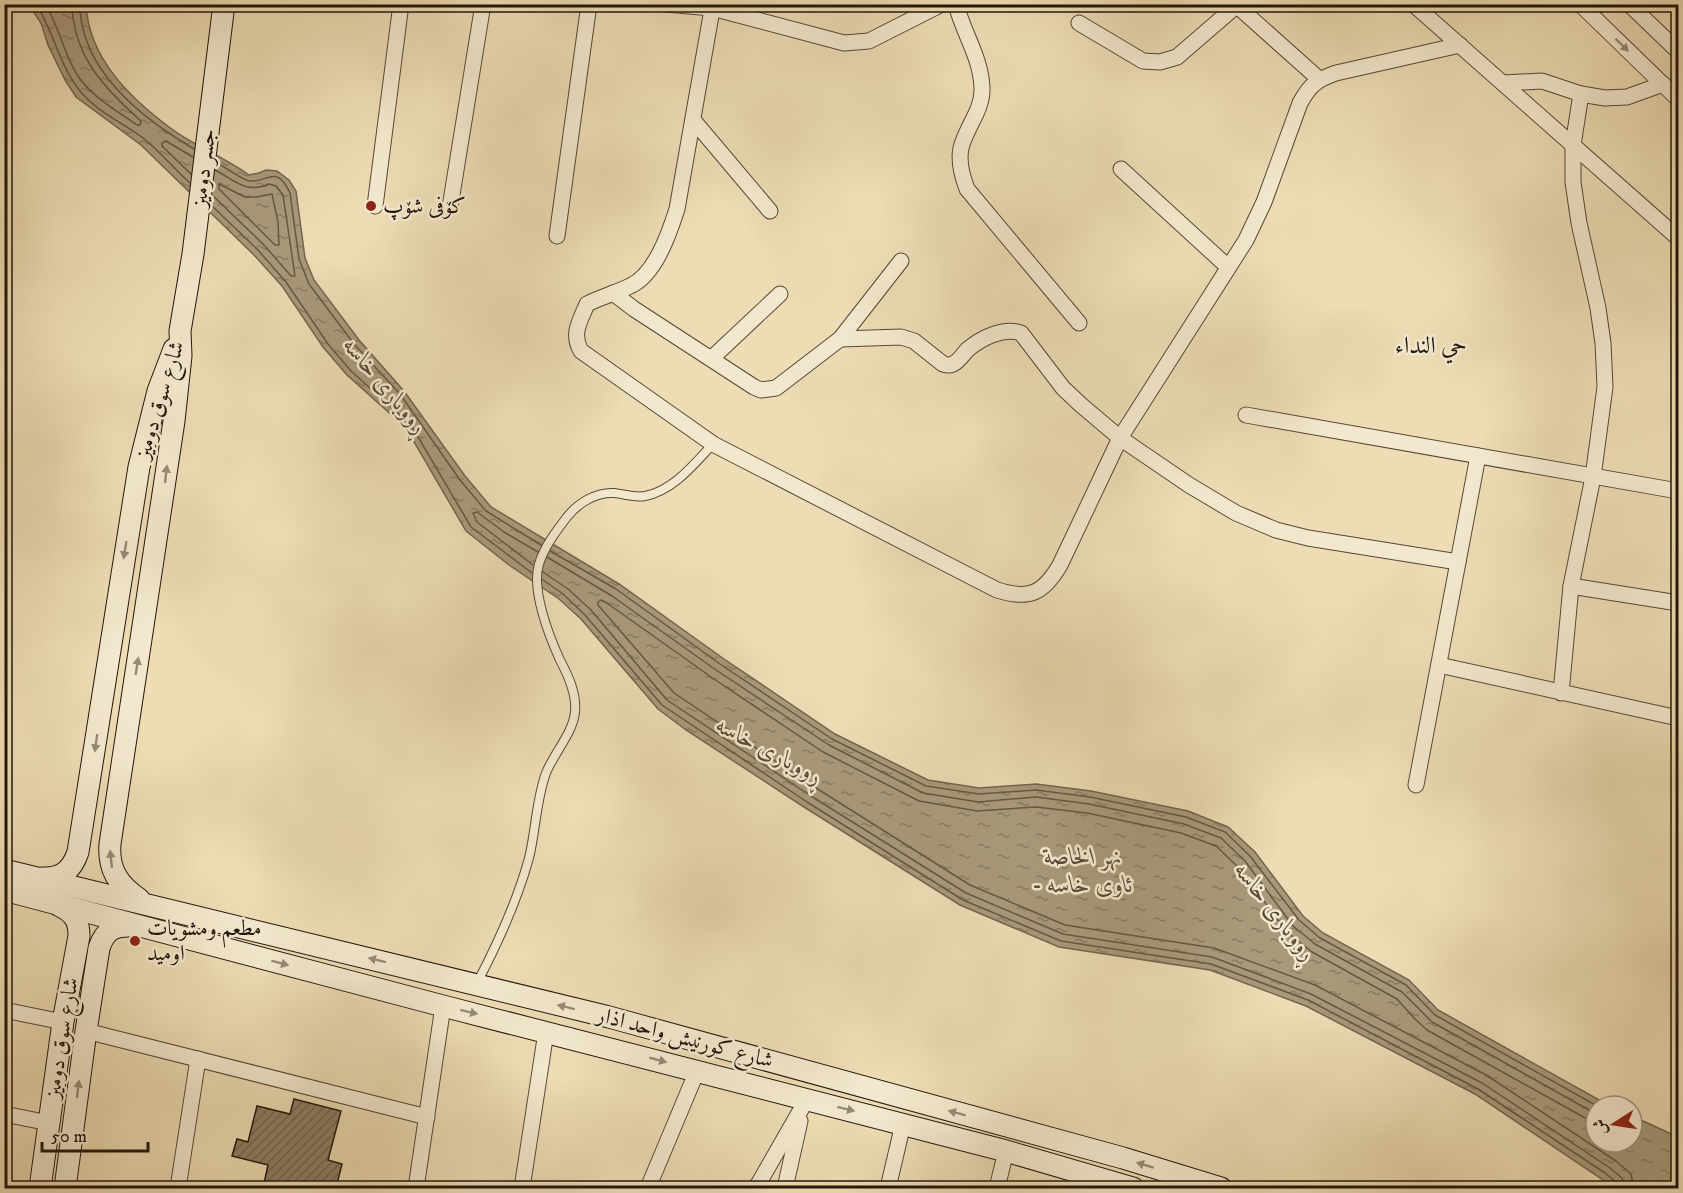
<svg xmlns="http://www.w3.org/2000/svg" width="1683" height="1193" font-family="'IM FELL DW Pica',Amiri,serif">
  <defs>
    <pattern id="water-ripples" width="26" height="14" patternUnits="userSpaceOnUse" patternTransform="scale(1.5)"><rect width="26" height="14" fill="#a8997b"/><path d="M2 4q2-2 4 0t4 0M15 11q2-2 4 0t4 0" fill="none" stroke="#887c63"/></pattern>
    <pattern id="building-hatch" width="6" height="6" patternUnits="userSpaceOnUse" patternTransform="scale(1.5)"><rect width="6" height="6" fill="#8c7d63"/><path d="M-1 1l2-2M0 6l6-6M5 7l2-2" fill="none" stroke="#726550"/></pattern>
  </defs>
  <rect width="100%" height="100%" fill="#eddcb4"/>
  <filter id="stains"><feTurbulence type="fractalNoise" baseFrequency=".00333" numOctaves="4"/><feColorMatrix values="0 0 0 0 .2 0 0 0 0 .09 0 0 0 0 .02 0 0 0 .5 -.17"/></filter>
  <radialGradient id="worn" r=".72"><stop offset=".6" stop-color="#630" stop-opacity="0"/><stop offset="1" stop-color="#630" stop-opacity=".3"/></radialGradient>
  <path fill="url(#water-ripples)" stroke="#72654e" stroke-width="1.5" d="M29 5H86C89 58 129 97 169 127 194 146 224 157 249 175L259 173 266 170 277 171 289 180 296 191 305 258 314 280 359 340 404 391 465 476 491 507 619 584 724 659 835 734 928 780 979 788 1036 784 1091 791 1188 811 1228 827 1255 852 1303 916 1323 933 1409 980 1438 1010 1610 1106H1596V1142H1632V1116L1678 1137V1188H1615L1475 1094 1306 1006 1210 970 1059 947 960 905 804 807 686 730 658 709 581 619 559 599 509 565 466 531 406 428 347 375 323 347 282 286 254 255 141 145 76 97 65 80 48 45 41 23Z"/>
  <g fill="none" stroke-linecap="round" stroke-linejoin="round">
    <g stroke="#655843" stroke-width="1.5">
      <path d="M36 4C54 32 59 65 80 91 96 111 123 123 143 138 160 151 174 169 190 183"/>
      <path d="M45 4C59 26 63 51 76 73 90 96 116 110 137 125H140L141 121C105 89 73 56 72 4"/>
      <path d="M80 4C80 70 143 119 194 149"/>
      <path d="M216 162C225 167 242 180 250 181 268 183 276 163 290 193L299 259 309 284 354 344 400 394 460 480 486 511 541 545"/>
      <polyline points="191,174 162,146 162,143 166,141 193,157"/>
      <polygon points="219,184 245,197 256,197 272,194 278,222 279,245 275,245 219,189"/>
      <path d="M212 195 264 245 291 276H295L283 195 276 186 269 184C246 194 236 181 215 170"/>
      <polyline points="211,205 258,250 286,282 328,344 351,371 411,425 471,527 532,573"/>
      <polyline points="550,551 616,589 720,664 832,739 926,786 979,794 1036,790 1090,797 1186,817 1225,832 1250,856 1299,920 1320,938 1406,985 1435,1015 1597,1106"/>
      <polyline points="547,557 612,596 716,670 829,745 923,793 978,802 1036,797 1089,804 1184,824 1221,838 1245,861 1293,926 1315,944 1402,992 1432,1022 1596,1114"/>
      <polyline points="533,565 477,522 473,513 477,512 504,532 538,552"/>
      <polyline points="543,572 568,589 591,610 667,700 811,796 966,893 1063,934 1212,957 1311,994 1482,1083 1610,1168 1622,1178 1625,1188"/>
      <polyline points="543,580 563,594 585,615 662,705 807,802 963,900 1061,941 1211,964 1308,1000 1478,1089 1605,1173 1616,1182 1618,1188"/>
      <polyline points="1596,1124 1427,1030 1414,1018 1397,999 1312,952 1288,933 1238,867 1216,846 1181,833 1087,813 1036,807 977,811 919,801 823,752 711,677 607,603 601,600 598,602 598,605 674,693 816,788 970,885 1065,925 1214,948 1315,985 1486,1075 1616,1161 1631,1174 1634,1188"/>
    </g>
  </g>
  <polygon fill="url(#building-hatch)" stroke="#22160b" stroke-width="1.5" points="294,1099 341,1111 328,1160 342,1164 336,1188 263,1188 268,1165 232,1156 237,1139 248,1142 257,1106 290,1114"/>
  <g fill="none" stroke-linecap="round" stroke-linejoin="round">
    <defs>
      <path id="lane" d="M477 983C498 943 517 902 529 858 536 830 536 800 546 773 554 753 573 733 575 712 577 694 568 675 560 660 549 636 531 590 539 564 544 547 557 530 567 517 578 503 596 492 614 493 625 494 634 498 645 496 674 490 694 464 713 444"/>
      <g id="street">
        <polyline points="666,4 712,8 844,43 869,41 942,4"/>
        <path d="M713 4 677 209C669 234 655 275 630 286 616 293 601 297 587 304 580 321 571 334 581 351L713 444 997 590C1029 600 1043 594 1060 565L1120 438 1246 240 1264 202 1300 103C1310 85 1316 80 1336 73L1460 45"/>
        <path d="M956 4C963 33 981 57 982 88 983 110 966 127 961 148 958 162 962 176 967 189L1079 323"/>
        <polyline points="1235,4 1319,79"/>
        <polyline points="1413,4 1678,238"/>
        <polyline points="1580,4 1678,99"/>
        <polyline points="1629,4 1678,51"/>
        <polyline points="1079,23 1143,61 1160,62 1177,57 1236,6"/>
        <polyline points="1503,83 1542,81 1581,94 1605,98 1627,97 1663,84"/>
        <polyline points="694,121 770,211"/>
        <polyline points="1121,169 1228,267"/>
        <polyline points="375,206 401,4"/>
        <polyline points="450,207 483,4"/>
        <polyline points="557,236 589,4"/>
        <polyline points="613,293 634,309 754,387 761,390 776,388 840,339 901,261"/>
        <path d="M840 339 901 337 914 341 943 364C947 365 948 366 953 364 958 362 963 355 967 350 981 338 1003 327 1021 333L1063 388 1081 405 1120 438 1189 485 1236 513 1276 530 1308 538 1458 562"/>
        <polyline points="712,358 780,294"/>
        <polyline points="1246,415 1678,491"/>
        <polyline points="1571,586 1678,603"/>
        <polyline points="1439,665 1678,718"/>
        <polyline points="1561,693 1571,586 1593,477 1605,387 1603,343 1598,308 1579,223 1573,182 1573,145 1581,94"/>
        <polyline points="1416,785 1478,456"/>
        <polyline points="4,1010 63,1022"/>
        <polyline points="86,1031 427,1117"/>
        <polyline points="4,1114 49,1123"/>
        <polyline points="178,1188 198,1059"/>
        <polyline points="416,1188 443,1006"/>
        <polyline points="522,1188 546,1032"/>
        <polyline points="648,1188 697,1071"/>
        <polyline points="756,1188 803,1106 805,1099"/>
        <polyline points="785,1188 800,1121"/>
        <polyline points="888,1188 903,1124"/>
        <polyline points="997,1188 1006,1151"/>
      </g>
      <g id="secondary">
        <polyline points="4,870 609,1017 1123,1158 1221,1188"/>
        <path d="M42 878C62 879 72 870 78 852L139 467 158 391 174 349"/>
        <polyline points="4,890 443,1006 1006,1151 1133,1188"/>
        <path d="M139 899C118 885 108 869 110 844L174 421 181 356 180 331 193 254 224 4"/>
        <path d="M40 1188 63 1022 79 936C79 920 74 913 60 906"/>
        <path d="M65 1188 86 1031 99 948C105 930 114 925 133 926"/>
      </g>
    </defs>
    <use href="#lane" stroke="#554835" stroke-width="10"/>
    <use href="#street" stroke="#554835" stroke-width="17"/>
    <use href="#secondary" stroke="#22160b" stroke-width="23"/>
    <use href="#lane" stroke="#f3e8ce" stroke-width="8"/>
    <use href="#street" stroke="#f3e8ce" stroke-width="15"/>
    <use href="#secondary" stroke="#f3e8ce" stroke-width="21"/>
  </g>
  <defs><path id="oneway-solid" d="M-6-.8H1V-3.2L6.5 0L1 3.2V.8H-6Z" transform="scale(1.5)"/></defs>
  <g fill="#958a76">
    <use href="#oneway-solid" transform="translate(1622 45) rotate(44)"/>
    <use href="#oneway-solid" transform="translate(166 474) rotate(-84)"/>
    <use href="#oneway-solid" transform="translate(125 550) rotate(99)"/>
    <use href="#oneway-solid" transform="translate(137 666) rotate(-81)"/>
    <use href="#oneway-solid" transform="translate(96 743) rotate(98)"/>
    <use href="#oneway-solid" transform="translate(111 859) rotate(-96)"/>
    <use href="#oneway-solid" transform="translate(377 960) rotate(-166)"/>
    <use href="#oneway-solid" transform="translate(280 963) rotate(15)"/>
    <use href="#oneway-solid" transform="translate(566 1007) rotate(-166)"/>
    <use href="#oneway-solid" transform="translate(469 1012) rotate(14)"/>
    <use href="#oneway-solid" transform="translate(658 1060) rotate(15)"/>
    <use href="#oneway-solid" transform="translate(78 1089) rotate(-83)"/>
    <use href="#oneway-solid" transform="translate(846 1109) rotate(14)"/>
    <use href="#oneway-solid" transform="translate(957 1113) rotate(-165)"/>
    <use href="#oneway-solid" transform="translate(1145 1165) rotate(-163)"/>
  </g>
  <g fill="#8f2418" stroke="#f3e8ce" stroke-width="2">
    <circle cx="371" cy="206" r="6"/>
    <circle cx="135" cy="941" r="6"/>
  </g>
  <g text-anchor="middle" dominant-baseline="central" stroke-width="5" stroke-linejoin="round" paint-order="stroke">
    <g font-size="22" fill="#22160b" stroke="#f3e8ce">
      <text transform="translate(204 168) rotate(-83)">جسر دوميز</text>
      <text transform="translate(160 400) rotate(-73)">شارع سوق دوميز</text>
      <text transform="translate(62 1038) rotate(-81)">شارع سوق دوميز</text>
      <text transform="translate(685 1038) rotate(15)">شارع كورنيش واحد اذار</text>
    </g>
    <g font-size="22" fill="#22160b" stroke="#f3e8ce" text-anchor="start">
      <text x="383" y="206">کۆفی شۆپ</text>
      <text x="147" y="928">مطعم ومشويات<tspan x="147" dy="25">اوميد</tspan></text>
    </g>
    <g font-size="24" fill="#22160b" stroke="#f3e8ce">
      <text x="1431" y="346">حي النداء</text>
    </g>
    <g font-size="24" font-style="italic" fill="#584a38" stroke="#f3e8ce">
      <text transform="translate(385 386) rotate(50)">ڕووباری خاسە</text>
      <text transform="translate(769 751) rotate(28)">ڕووباری خاسە</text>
      <text x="1083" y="857">نهر الخاصة<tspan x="1083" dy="28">- ئاوی خاسە</tspan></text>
      <text transform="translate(1275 912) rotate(52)">ڕووباری خاسە</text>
    </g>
  </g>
  <rect width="1683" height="1193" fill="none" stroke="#eddcb4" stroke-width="24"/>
  <rect x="6" y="6" width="1671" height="1181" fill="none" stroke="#22160b" stroke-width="3"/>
  <rect x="12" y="12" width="1659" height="1169" fill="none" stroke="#22160b" stroke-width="1.5"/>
  <g transform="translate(1614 1124) rotate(258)"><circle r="28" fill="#f3e8ce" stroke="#9f9480" stroke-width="1.5"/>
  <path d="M0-4.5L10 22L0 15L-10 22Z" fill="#8f2418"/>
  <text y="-9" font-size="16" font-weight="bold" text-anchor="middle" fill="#22160b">ش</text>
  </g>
  <path d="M42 1142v9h106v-9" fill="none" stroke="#22160b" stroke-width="3"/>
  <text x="51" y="1142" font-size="18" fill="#22160b" stroke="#f3e8ce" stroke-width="4.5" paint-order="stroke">50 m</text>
  <rect width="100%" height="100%" filter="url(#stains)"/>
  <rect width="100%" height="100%" fill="url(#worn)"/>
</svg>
